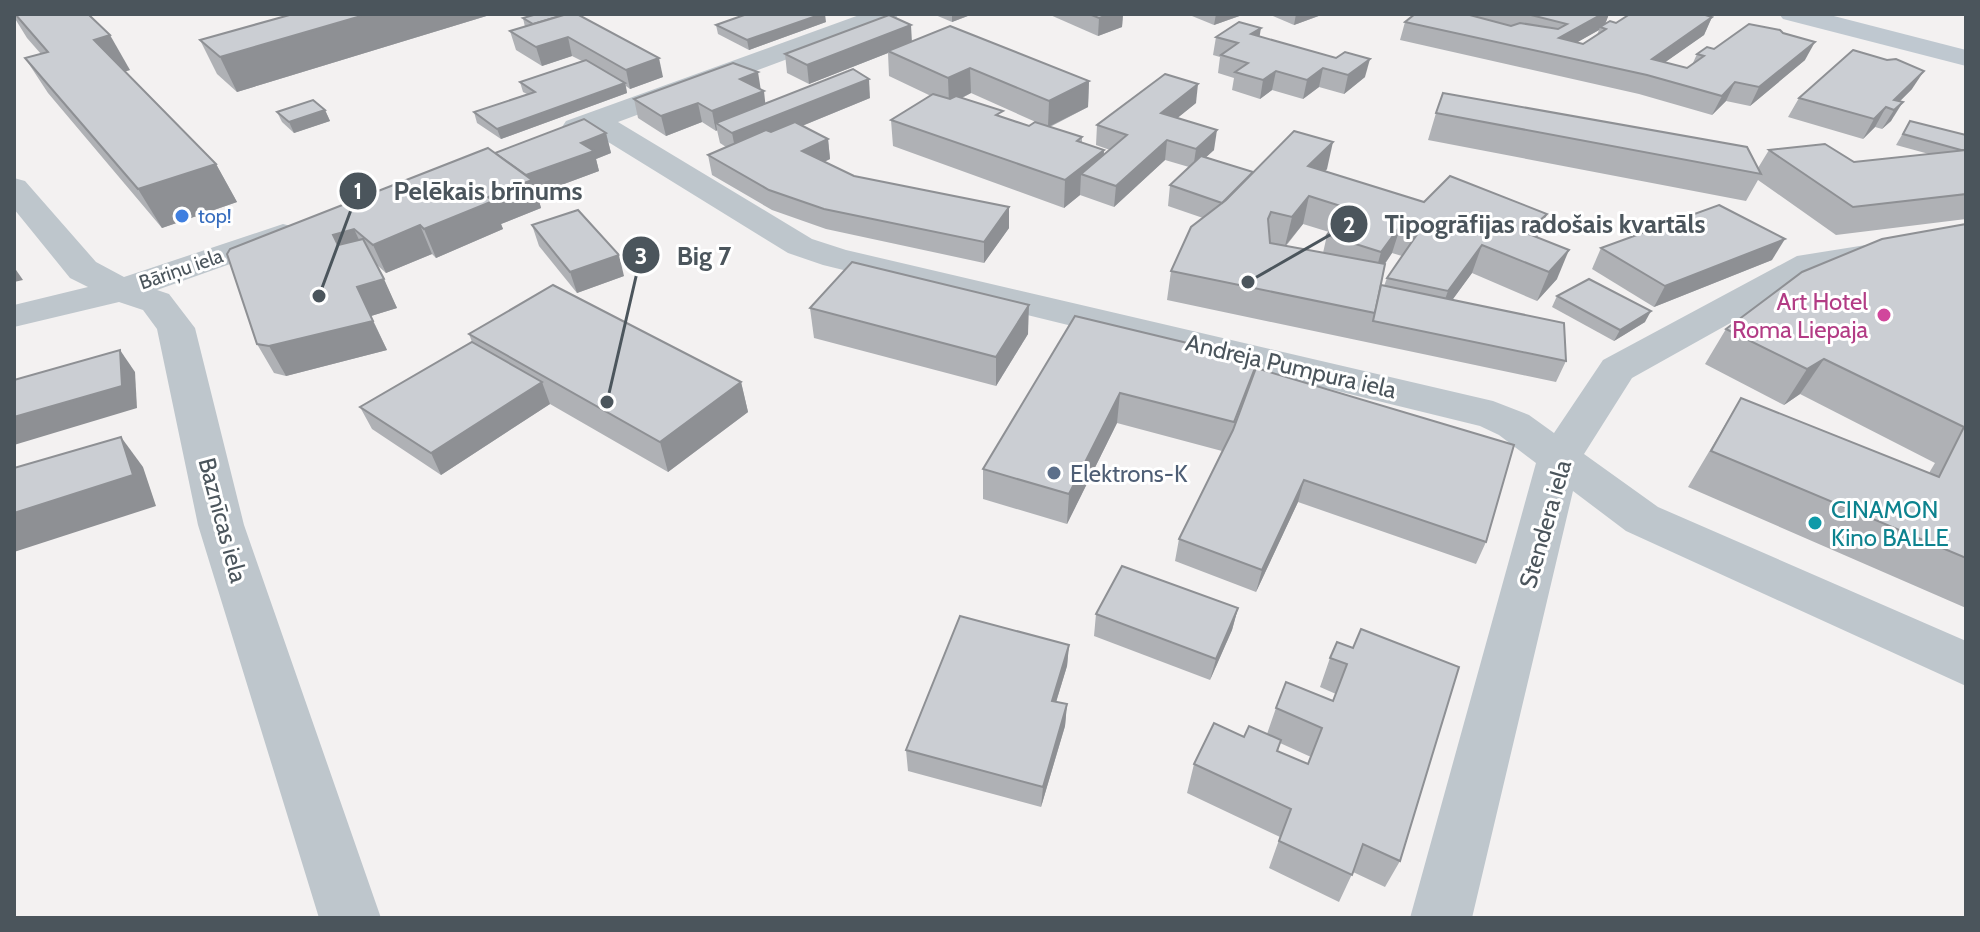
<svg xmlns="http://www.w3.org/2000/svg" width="1980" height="932" font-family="Cabin,sans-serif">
  <rect width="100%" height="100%" fill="#f3f1f1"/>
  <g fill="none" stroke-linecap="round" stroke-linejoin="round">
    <g fill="#bec6cc" fill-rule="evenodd">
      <polygon points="862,14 899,14 895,19 618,122 812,239 846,250 1493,401 1529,415 1554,433 1603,360 1797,256 1966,229 1966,249 1820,273 1632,378 1584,454 1658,507 1966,641 1966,686 1626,531 1573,491 1472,918 1410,918 1536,463 1499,435 1480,426 823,265 788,253 592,132 577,136 566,133 562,127 566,121"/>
      <polygon points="14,178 25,181 96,262 124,277 283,224 295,227 300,234 295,241 157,290 169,294 195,328 244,525 381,918 319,918 198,525 157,329 143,310 119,302 14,327 14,305 88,287 70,278 14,209"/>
    </g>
    <polygon fill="#bfc8d0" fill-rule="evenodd" points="1779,14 1826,14 1966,50 1966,66 1783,19"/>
  </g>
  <g fill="#afb1b5" fill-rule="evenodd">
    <polygon points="14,14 130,70 125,71 216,164 237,202 162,228 48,93 25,58 41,54 27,38 14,17"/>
    <polygon points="293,14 493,14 237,92 217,74 200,40"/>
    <polygon points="933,14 973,14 952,22"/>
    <polygon points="1048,14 1123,14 1122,27 1098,36"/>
    <polygon points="1192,14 1245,14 1214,25 1192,16"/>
    <polygon points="1268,14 1324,14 1294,25"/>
    <path d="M1415 14H1609L1605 24 1712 17 1704 35 1665 62 1687 68 1692 65 1697 54 1714 49 1805 60 1750 106 1726 101 1712 115 1639 94 1400 40 1405 22ZM1599 30 1597 35 1583 44 1577 42Z"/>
    <polygon points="582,17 663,77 630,89 626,86 627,93 501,139 477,123 474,112 527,94 523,92 520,82 582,61 572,56 542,66 516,50 510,31 525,27 523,18"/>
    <polygon points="826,22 749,50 718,34 716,25"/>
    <polygon points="1216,37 1260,37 1365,77 1344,94 1319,87 1303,99 1272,90 1260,99 1232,90 1234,78 1218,73 1220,57 1213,55"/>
    <path d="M912 41 1089 81 1088 107 1050 127 1082 137V143L1104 150V155L1110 150 1096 145 1097 125 1196 103 1177 118 1214 150 1206 157 1253 172 1327 169 1324 172 1424 202 1547 214 1537 237 1557 279 1537 301 1472 273 1452 300 1566 361 1556 382 1167 300 1171 271 1203 218 1168 206 1170 185 1189 167 1165 160 1114 207 1080 195 1064 208 893 146 891 120 931 96 889 76 888 53 809 84 787 73 785 54ZM971 93 1038 123 1029 126 1003 118 962 98ZM1303 224 1329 232 1327 235 1323 253 1286 246ZM1392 253 1402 256 1387 278 1384 286 1381 285 1385 264Z"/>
    <polygon points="1912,89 1900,101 1891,121 1882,129 1875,127 1863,139 1788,117 1799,98"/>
    <polygon points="761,90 765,104 870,98 802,126 828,139 830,159 824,162 854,176 1009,228 984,263 826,229 772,210 712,175 708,155 726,147 720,143 717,130 716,131 702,122 666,136 638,118 634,99"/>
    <polygon points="325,110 330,121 294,133 282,122 277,112"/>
    <polygon points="1436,113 1758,168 1769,150 1854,162 1929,154 1896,145 1910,121 1966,135 1966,219 1836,235 1758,180 1746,201 1428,140"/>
    <polygon points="606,133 611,153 596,159 599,171 537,194 541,208 501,224 503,229 436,258 432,254 386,273 377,265 397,308 371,316 387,350 286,376 274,373 257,344 227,254 495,153"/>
    <polygon points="1966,224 1966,608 1688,487 1741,398 1929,473 1935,463 1800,394 1784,405 1705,364 1726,329"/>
    <polygon points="532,225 624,276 577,293 539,246"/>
    <polygon points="1601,248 1772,260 1654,307 1592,269"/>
    <polygon points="1557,296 1645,322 1614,341 1552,307"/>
    <polygon points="810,308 1028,334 996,386 814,338"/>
    <polygon points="1075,316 1256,368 1486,542 1476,564 1298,502 1256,592 1175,561 1179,539 1222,451 1117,423 1067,524 983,499 983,469"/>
    <polygon points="469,334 741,382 748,412 668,472 550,404 441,475 372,429 360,407 472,342"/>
    <polygon points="1238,608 1232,630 1210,680 1094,636 1096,614"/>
    <polygon points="1069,645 1067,666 1056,702 1067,704 1065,726 1041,807 908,771 906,750"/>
    <path d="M1353 648 1400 861 1385 887 1353 872 1339 902 1269 868 1280 837 1187 793 1194 764 1244 737 1267 734 1276 708 1333 701 1336 694 1320 687 1330 658ZM1280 743 1311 757 1308 764 1278 751Z"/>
  </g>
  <g fill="#8e9094">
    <polygon points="368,14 493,14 237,92 220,57"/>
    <polygon points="822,14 825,14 826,22 749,50 747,40"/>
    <polygon points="952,14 973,14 952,22"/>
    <polygon points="1111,14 1123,14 1122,27 1098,36 1099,18"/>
    <polygon points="1216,14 1245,14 1214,25"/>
    <polygon points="1296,14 1324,14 1294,25"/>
    <polygon points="1602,14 1609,14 1604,27 1600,27 1599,30 1555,55 1559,38"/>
    <polygon points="1712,17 1704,35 1647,75 1652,59"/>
    <polygon points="911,25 912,43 888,51 888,53 809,84 807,65"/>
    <polygon points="1261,28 1258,46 1251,34"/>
    <polygon points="110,35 130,70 114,75 94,40"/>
    <polygon points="568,37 572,56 542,66 536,47"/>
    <polygon points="1815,42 1805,60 1750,106 1759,87"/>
    <polygon points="659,58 663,77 630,89 626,70"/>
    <polygon points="1370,59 1365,77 1344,94 1348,75"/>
    <polygon points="970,68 971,93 949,104 948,78"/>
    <polygon points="1323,68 1319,87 1303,99 1307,80"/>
    <polygon points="1276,71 1272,90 1260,99 1263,80"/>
    <polygon points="1924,71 1912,89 1892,109 1894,100"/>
    <polygon points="758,72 761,91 740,79"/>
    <polygon points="869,79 870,98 736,153 732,133"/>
    <polygon points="1089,81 1088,107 1048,127 1049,101"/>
    <polygon points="1735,82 1726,101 1712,115 1722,96"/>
    <polygon points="625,83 627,93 501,139 497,129"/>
    <polygon points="1198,84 1196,103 1159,133 1161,113"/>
    <polygon points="764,91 766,110 716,123 717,130 716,131 712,111"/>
    <polygon points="1903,102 1891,121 1882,129 1894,110"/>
    <polygon points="698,103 702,122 666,136 661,116"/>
    <polygon points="1886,107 1875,127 1863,139 1874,119"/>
    <polygon points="325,110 330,121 294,133 289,122"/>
    <polygon points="1217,130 1214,150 1193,169 1196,149"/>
    <polygon points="606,133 611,153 596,159 599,171 537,194 541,208 501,224 503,229 436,258 424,229 488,197 521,177 581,143"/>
    <polygon points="828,139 830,159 804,171 802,151"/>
    <polygon points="1167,140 1165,160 1114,207 1116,186"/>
    <polygon points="1333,142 1327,169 1302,194 1308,166"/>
    <polygon points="1104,150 1102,177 1081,174 1080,195 1064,208 1065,180"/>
    <polygon points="216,164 237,202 162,228 138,189"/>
    <polygon points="1309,196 1303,224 1285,246 1292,217"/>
    <polygon points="1009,207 1009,228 984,263 984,242"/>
    <polygon points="1547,214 1535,243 1526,233"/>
    <polygon points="420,225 432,254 386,273 373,245"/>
    <polygon points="1401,225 1392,253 1373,281 1381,252"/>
    <polygon points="354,229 367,257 347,263 333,235"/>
    <polygon points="1785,239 1772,260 1654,307 1665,286"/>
    <polygon points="1482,245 1472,273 1437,321 1448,291"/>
    <polygon points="1569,250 1557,279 1537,301 1549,272"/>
    <polygon points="619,255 624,276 577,293 570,272"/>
    <polygon points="14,267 23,280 14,282"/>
    <polygon points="384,279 397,308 371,316 357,287"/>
    <polygon points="1029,305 1028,334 996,386 996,357"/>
    <polygon points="1651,311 1645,322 1614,341 1620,330"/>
    <polygon points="373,321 387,350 286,376 269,346"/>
    <polygon points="120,350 135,372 137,408 14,445 14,417"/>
    <polygon points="1824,359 1800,394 1784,405 1807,369"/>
    <polygon points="542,382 550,404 441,475 431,453"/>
    <polygon points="741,382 748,412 668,472 660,442"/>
    <polygon points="1120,393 1117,423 1067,524 1069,494"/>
    <polygon points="121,437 143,467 156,506 14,552 14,513"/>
    <polygon points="1304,480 1298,502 1256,592 1262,570"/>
    <polygon points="1238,608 1232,630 1210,680 1216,659"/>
    <polygon points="1069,645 1067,666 1050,722 1052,701"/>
    <polygon points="1067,704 1065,726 1041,807 1043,787"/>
  </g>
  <g fill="#cbced3" stroke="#8e9094" stroke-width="2">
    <polygon points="15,14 88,14 110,35 94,40 216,164 138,189 25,58 48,52"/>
    <polygon points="293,14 368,14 220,57 200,40"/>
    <polygon points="537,14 567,14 533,24 523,18"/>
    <polygon points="567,14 577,14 659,58 626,70 568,37 536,47 510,31"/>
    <polygon points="747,14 822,14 747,40 716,25"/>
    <polygon points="1089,14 1111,14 1099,18"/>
    <polygon points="1415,14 1466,14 1511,26 1520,23 1558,29 1567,24 1527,14 1602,14 1559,38 1583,44 1606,29 1600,27 1610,21 1616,23 1630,14 1702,14 1712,17 1652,59 1687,68 1704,56 1697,54 1707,47 1714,49 1749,24 1780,30 1783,33 1815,42 1759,87 1735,82 1722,96 1647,75 1405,22"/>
    <polygon points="889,15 911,25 807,65 785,54"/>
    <polygon points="1239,22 1261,28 1251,34 1336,58 1345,52 1370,59 1348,75 1323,68 1307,80 1276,71 1263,80 1235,72 1248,63 1221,55 1238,43 1216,37"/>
    <polygon points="950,26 1089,81 1049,101 970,68 948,78 888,51"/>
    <polygon points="1853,50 1887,60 1896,59 1924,71 1894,100 1903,102 1894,110 1886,107 1874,119 1799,98"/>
    <polygon points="586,60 625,83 497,129 474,112 535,92 520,82"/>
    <polygon points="733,63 758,72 740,79 764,91 712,111 698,103 661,116 634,99"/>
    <polygon points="853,69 869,79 732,133 716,123"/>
    <polygon points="1165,74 1198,84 1161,113 1217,130 1196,149 1167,140 1116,186 1081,174 1127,135 1097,125"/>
    <polygon points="1443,93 1747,147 1761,174 1436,113"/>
    <polygon points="933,94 950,99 956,96 1003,111 996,115 1029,126 1035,122 1082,137 1077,141 1104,150 1065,180 891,120"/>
    <polygon points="313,100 325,110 289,122 277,112"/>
    <polygon points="584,119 606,133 581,143 594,151 526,175 495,153"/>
    <polygon points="1910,121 1966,135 1966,150 1961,150 1903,134"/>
    <polygon points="795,122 828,139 802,151 854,176 1009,207 984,242 824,209 769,190 708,155 766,130 771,132"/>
    <polygon points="1294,131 1333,142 1308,166 1424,202 1450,176 1547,214 1526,233 1569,250 1549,272 1482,245 1448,291 1387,278 1420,230 1401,225 1381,252 1327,235 1347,208 1309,196 1292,217 1271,212 1268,219 1270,243 1385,264 1375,313 1171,271 1191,227 1226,200"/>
    <polygon points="1825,144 1854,162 1966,150 1966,194 1853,207 1769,150"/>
    <polygon points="488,148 532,180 488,197 493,201 424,229 420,225 373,245 354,229 333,235 338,245 363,239 384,279 357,287 373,321 269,346 257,344 227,254 230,249"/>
    <polygon points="1201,156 1253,172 1222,203 1170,185"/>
    <polygon points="1719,205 1785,239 1665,286 1601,248"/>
    <polygon points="578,210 619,255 570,272 532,225"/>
    <polygon points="1966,224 1966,558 1711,451 1741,398 1939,477 1964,427 1824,359 1807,369 1726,329 1802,272 1882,239"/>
    <polygon points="852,262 1029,305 996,357 810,308"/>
    <polygon points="1589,279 1651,311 1620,330 1557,296"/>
    <polygon points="553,285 741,382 660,442 469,334"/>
    <polygon points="1381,285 1564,323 1566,361 1373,321"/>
    <polygon points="1075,316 1258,360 1234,422 1120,393 1069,494 983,469"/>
    <polygon points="472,342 542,382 431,453 360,407"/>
    <polygon points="120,350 122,386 14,417 14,380"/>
    <polygon points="1256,368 1514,445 1486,542 1304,480 1262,570 1179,539 1233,430"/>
    <polygon points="121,437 133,475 14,513 14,468"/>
    <polygon points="1122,566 1238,608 1216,659 1096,614"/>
    <polygon points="960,616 1069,645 1052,701 1067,704 1043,787 906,750"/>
    <polygon points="1361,629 1459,667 1400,861 1363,844 1352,875 1279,841 1291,809 1194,764 1214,723 1244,737 1249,726 1281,740 1277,751 1308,764 1322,728 1276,708 1286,682 1333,701 1347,664 1330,658 1337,642 1353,648"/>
  </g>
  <circle fill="#3f7fe0" stroke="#fff" stroke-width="3" cx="182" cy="216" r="8"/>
  <circle fill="#d1479c" stroke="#fff" stroke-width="3" cx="1884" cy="315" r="8"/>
  <circle fill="#5c6f8a" stroke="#fff" stroke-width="3" cx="1054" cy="473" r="8"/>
  <circle fill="#0f9aa8" stroke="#fff" stroke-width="3" cx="1815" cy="523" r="8"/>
  <g text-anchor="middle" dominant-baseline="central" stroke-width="6" stroke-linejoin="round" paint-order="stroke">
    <g font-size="20" fill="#366cbe" stroke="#fff" text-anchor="start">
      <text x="198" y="216">top!</text>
    </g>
    <g font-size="20" fill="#4b555c" stroke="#fff">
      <text transform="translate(181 269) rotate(-19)">Bāriņu iela</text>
    </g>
    <g font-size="24" fill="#b23c85" stroke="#fff" text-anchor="end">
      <text x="1868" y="301">Art Hotel<tspan x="1868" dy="28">Roma Liepaja</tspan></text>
    </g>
    <g font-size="24" fill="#4b555c" stroke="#fff">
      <text transform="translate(1291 366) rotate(13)">Andreja Pumpura iela</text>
      <text transform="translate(223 520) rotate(75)">Baznīcas iela</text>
      <text transform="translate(1545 524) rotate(-74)">Stendera iela</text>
    </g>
    <g font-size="24" fill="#4e5e75" stroke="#fff" text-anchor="start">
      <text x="1070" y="473">Elektrons-K</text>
    </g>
    <g font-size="24" fill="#0d838f" stroke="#fff" text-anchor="start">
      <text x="1831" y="509">CINAMON<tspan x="1831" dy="28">Kino BALLE</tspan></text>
    </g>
  </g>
  <path fill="none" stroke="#4b555c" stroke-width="3" d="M319 296L358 191M1248 282L1349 224M607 402L641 255"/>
  <g fill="#4b555c" stroke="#fff" stroke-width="3">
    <circle cx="319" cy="296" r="8"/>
    <circle cx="1248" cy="282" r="8"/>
    <circle cx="607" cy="402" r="8"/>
    <circle cx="358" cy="191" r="20"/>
    <circle cx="1349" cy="224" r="20"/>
    <circle cx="641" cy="255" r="20"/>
  </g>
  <g font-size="24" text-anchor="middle" font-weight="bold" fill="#fff">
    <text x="358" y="199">1</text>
    <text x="1349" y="233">2</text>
    <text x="641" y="264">3</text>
  </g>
  <g font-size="26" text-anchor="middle" font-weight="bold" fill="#4b555c" stroke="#fff" stroke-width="6" stroke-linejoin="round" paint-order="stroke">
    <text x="488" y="200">Pelēkais brīnums</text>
    <text x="1545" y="233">Tipogrāfijas radošais kvartāls</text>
    <text x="704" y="265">Big 7</text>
  </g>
  <rect width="1980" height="932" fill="none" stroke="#4b555c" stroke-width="32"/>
</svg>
